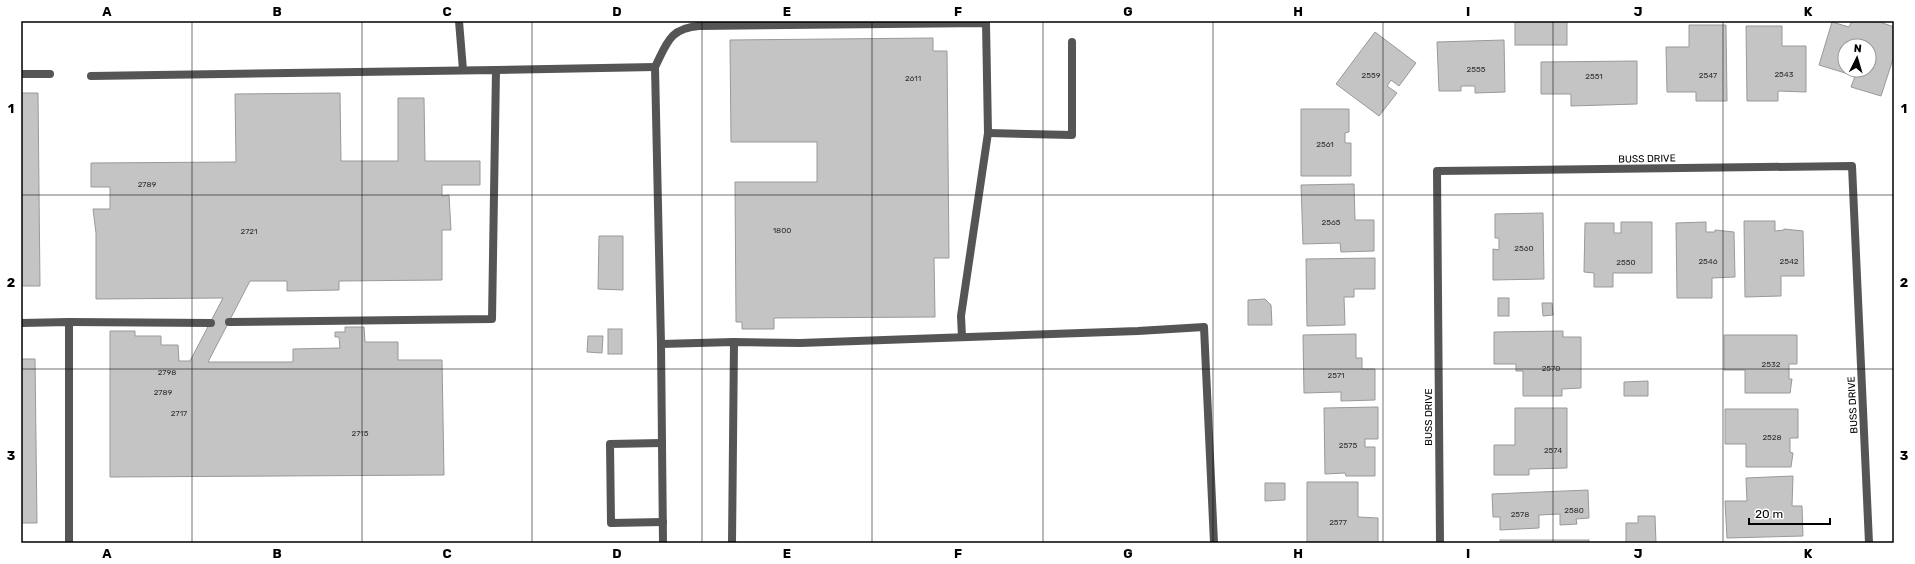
<svg xmlns="http://www.w3.org/2000/svg" width="1915" height="564" font-family="Rubik,sans-serif">
  <rect width="100%" height="100%" fill="#fff"/>
  <g fill="#c4c4c4" stroke="#999" fill-rule="evenodd">
    <rect x="1515" y="21" width="52" height="24"/>
    <path d="M1852 21H1877L1894 27V56L1881 96 1851 87 1855 76 1819 65 1832 22 1849 27ZM1845 46H1869V70H1845Z"/>
    <polygon points="1689,25 1726,25 1727,101 1696,101 1696,92 1667,92 1666,47 1689,47"/>
    <polygon points="1746,26 1782,26 1782,46 1806,46 1806,92 1778,91 1778,101 1747,101"/>
    <polygon points="1375,32 1416,63 1399,86 1391,80 1387,86 1397,93 1379,116 1336,84"/>
    <polygon points="933,38 933,51 947,51 949,258 934,258 935,317 774,318 774,329 742,329 742,322 736,322 735,182 817,182 817,142 731,142 730,40"/>
    <polygon points="1504,40 1505,92 1475,93 1475,86 1461,86 1461,91 1439,91 1437,42"/>
    <polygon points="1637,61 1637,104 1571,106 1571,94 1541,94 1541,62"/>
    <polygon points="21,93 38,93 40,286 21,286"/>
    <polygon points="340,93 341,161 398,161 398,98 424,98 425,161 480,161 480,185 442,185 442,196 449,195 451,230 442,230 442,280 339,281 339,290 287,291 287,281 250,281 208,362 293,362 293,349 340,348 339,337 335,337 335,332 345,332 345,327 364,327 365,342 398,342 398,360 442,360 444,475 110,477 110,331 135,331 135,336 161,336 161,345 178,345 179,361 190,361 223,298 96,299 96,233 93,209 110,209 110,187 91,187 91,163 236,162 235,94"/>
    <polygon points="1301,109 1349,109 1349,132 1345,133 1345,143 1351,143 1351,176 1301,176"/>
    <polygon points="1354,184 1355,220 1374,220 1374,251 1341,252 1340,243 1303,244 1301,185"/>
    <polygon points="1543,213 1544,279 1493,280 1493,249 1499,250 1499,238 1495,238 1495,214"/>
    <polygon points="1744,221 1775,221 1775,231 1784,230 1784,229 1803,231 1804,276 1781,276 1781,296 1745,297"/>
    <polygon points="1621,222 1652,222 1652,273 1613,273 1613,287 1594,287 1594,273 1584,272 1585,223 1614,223 1614,233 1621,233"/>
    <polygon points="1706,222 1706,232 1715,232 1715,230 1734,232 1735,277 1712,278 1712,298 1677,298 1676,223"/>
    <polygon points="599,236 623,236 623,290 598,289"/>
    <polygon points="1375,258 1375,289 1354,289 1354,297 1344,297 1345,325 1307,326 1306,259"/>
    <rect x="1498" y="298" width="11" height="18"/>
    <polygon points="1265,299 1271,305 1272,325 1248,325 1248,300"/>
    <polygon points="1542,303 1552,303 1553,315 1543,316"/>
    <rect x="608" y="329" width="14" height="25"/>
    <polygon points="1563,331 1563,337 1581,337 1581,388 1562,389 1562,396 1523,396 1523,371 1516,371 1516,364 1494,364 1494,332"/>
    <polygon points="1356,334 1356,358 1362,358 1362,369 1375,369 1375,400 1341,401 1341,392 1304,393 1303,335"/>
    <polygon points="1724,335 1797,335 1797,364 1789,364 1789,379 1792,379 1790,393 1745,393 1745,370 1724,370"/>
    <polygon points="588,336 603,336 602,353 587,352"/>
    <polygon points="21,359 35,359 37,523 21,523"/>
    <polygon points="1648,381 1648,396 1624,396 1624,382"/>
    <polygon points="1378,407 1378,439 1365,439 1365,447 1375,447 1375,476 1346,476 1345,473 1325,474 1324,408"/>
    <polygon points="1515,408 1567,408 1567,468 1529,469 1529,475 1494,475 1494,445 1515,445"/>
    <polygon points="1725,409 1798,409 1798,438 1790,438 1790,452 1793,453 1791,467 1746,467 1746,444 1725,444"/>
    <polygon points="1793,476 1792,506 1802,506 1803,536 1727,538 1725,501 1747,501 1746,478"/>
    <polygon points="1307,482 1358,482 1358,517 1378,518 1378,543 1307,542"/>
    <polygon points="1265,483 1285,483 1285,500 1265,501"/>
    <polygon points="1588,490 1589,518 1576,519 1577,524 1560,525 1560,514 1539,515 1539,528 1500,530 1500,517 1493,517 1492,494"/>
    <polygon points="1638,516 1655,516 1656,543 1626,543 1626,523 1638,523"/>
    <rect x="1500" y="540" width="89" height="3"/>
  </g>
  <g fill="none" stroke-linecap="round" stroke-linejoin="round">
    <g stroke="#555" stroke-width="8">
      <polyline points="459,21 463,70"/>
      <polyline points="496,70 655,67"/>
      <polyline points="21,74 50,74"/>
      <polyline points="91,76 496,70 492,319 229,322"/>
      <polyline points="988,133 1072,135 1072,42"/>
      <polyline points="69,322 211,323"/>
      <polyline points="21,323 69,322 69,543"/>
      <polyline points="661,344 734,342 800,343 1138,331 1204,327 1214,543"/>
      <polyline points="662,443 610,444 611,523 663,522"/>
      <path d="M663 543 661 344 655 67C667 43 670 28 699 26L986 23 988 133 961 316 962 337"/>
      <polyline points="732,543 734,342"/>
    </g>
    <polyline stroke="#555" stroke-width="8" points="1440,543 1437,171 1852,166 1869,543"/>
  </g>
  <path fill="none" stroke="#000" stroke-width="1" stroke-opacity="0.55" d="M192 21V543M362 21V543M532 21V543M702 21V543M872 21V543M1043 21V543M1213 21V543M1383 21V543M1553 21V543M1723 21V543M21 195H1894M21 369H1894"/>
  <g text-anchor="middle" dominant-baseline="central" stroke-width="3" stroke-linejoin="round" paint-order="stroke">
    <g font-size="8" fill="#313131">
      <text x="1476" y="69">2555</text>
      <text x="1784" y="74">2543</text>
      <text x="1371" y="75">2559</text>
      <text x="1708" y="75">2547</text>
      <text x="1594" y="76">2551</text>
      <text x="913" y="78">2611</text>
      <text x="1325" y="144">2561</text>
      <text x="147" y="184">2789</text>
      <text x="1331" y="222">2565</text>
      <text x="782" y="230">1800</text>
      <text x="249" y="231">2721</text>
      <text x="1524" y="248">2560</text>
      <text x="1708" y="261">2546</text>
      <text x="1789" y="261">2542</text>
      <text x="1626" y="262">2550</text>
      <text x="1771" y="364">2532</text>
      <text x="1551" y="368">2570</text>
      <text x="167" y="372">2798</text>
      <text x="1336" y="375">2571</text>
      <text x="163" y="392">2789</text>
      <text x="179" y="413">2717</text>
      <text x="360" y="433">2715</text>
      <text x="1772" y="437">2528</text>
      <text x="1348" y="445">2575</text>
      <text x="1553" y="450">2574</text>
      <text x="1574" y="510">2580</text>
      <text x="1520" y="514">2578</text>
      <text x="1338" y="522">2577</text>
    </g>
    <g font-size="10" fill="#000" stroke="#fff">
      <text transform="translate(1647 159) rotate(-1)">BUSS DRIVE</text>
      <text transform="translate(1853 405) rotate(-93)">BUSS DRIVE</text>
      <text transform="translate(1429 417) rotate(-90)">BUSS DRIVE</text>
    </g>
  </g>
  <rect width="1915" height="564" fill="none" stroke="#ffffff" stroke-width="44"/>
  <g transform="translate(1857 58) rotate(5)"><circle r="19" fill="#ffffff" stroke="#999999"/>
  <path d="M0-3L7 15L0 10L-7 15Z" fill="#000000"/>
  <text y="-6" font-size="11" font-weight="bold" text-anchor="middle" fill="#000000">N</text>
  </g>
  <path d="M1749 518v6h81v-6" fill="none" stroke="#000000" stroke-width="2"/>
  <text x="1755" y="518" font-size="12" fill="#000000" stroke="#ffffff" stroke-width="3" paint-order="stroke">20 m</text>
  <rect x="22" y="22" width="1871" height="520" fill="none" stroke="#000" stroke-width="1.5"/>
  <g font-size="13" text-anchor="middle" font-weight="bold" fill="#000">
    <text x="107" y="16">A</text>
    <text x="277" y="16">B</text>
    <text x="447" y="16">C</text>
    <text x="617" y="16">D</text>
    <text x="787" y="16">E</text>
    <text x="958" y="16">F</text>
    <text x="1128" y="16">G</text>
    <text x="1298" y="16">H</text>
    <text x="1468" y="16">I</text>
    <text x="1638" y="16">J</text>
    <text x="1808" y="16">K</text>
    <text x="11" y="113">1</text>
    <text x="1904" y="113">1</text>
    <text x="11" y="287">2</text>
    <text x="1904" y="287">2</text>
    <text x="11" y="460">3</text>
    <text x="1904" y="460">3</text>
    <text x="107" y="558">A</text>
    <text x="277" y="558">B</text>
    <text x="447" y="558">C</text>
    <text x="617" y="558">D</text>
    <text x="787" y="558">E</text>
    <text x="958" y="558">F</text>
    <text x="1128" y="558">G</text>
    <text x="1298" y="558">H</text>
    <text x="1468" y="558">I</text>
    <text x="1638" y="558">J</text>
    <text x="1808" y="558">K</text>
  </g>
</svg>
